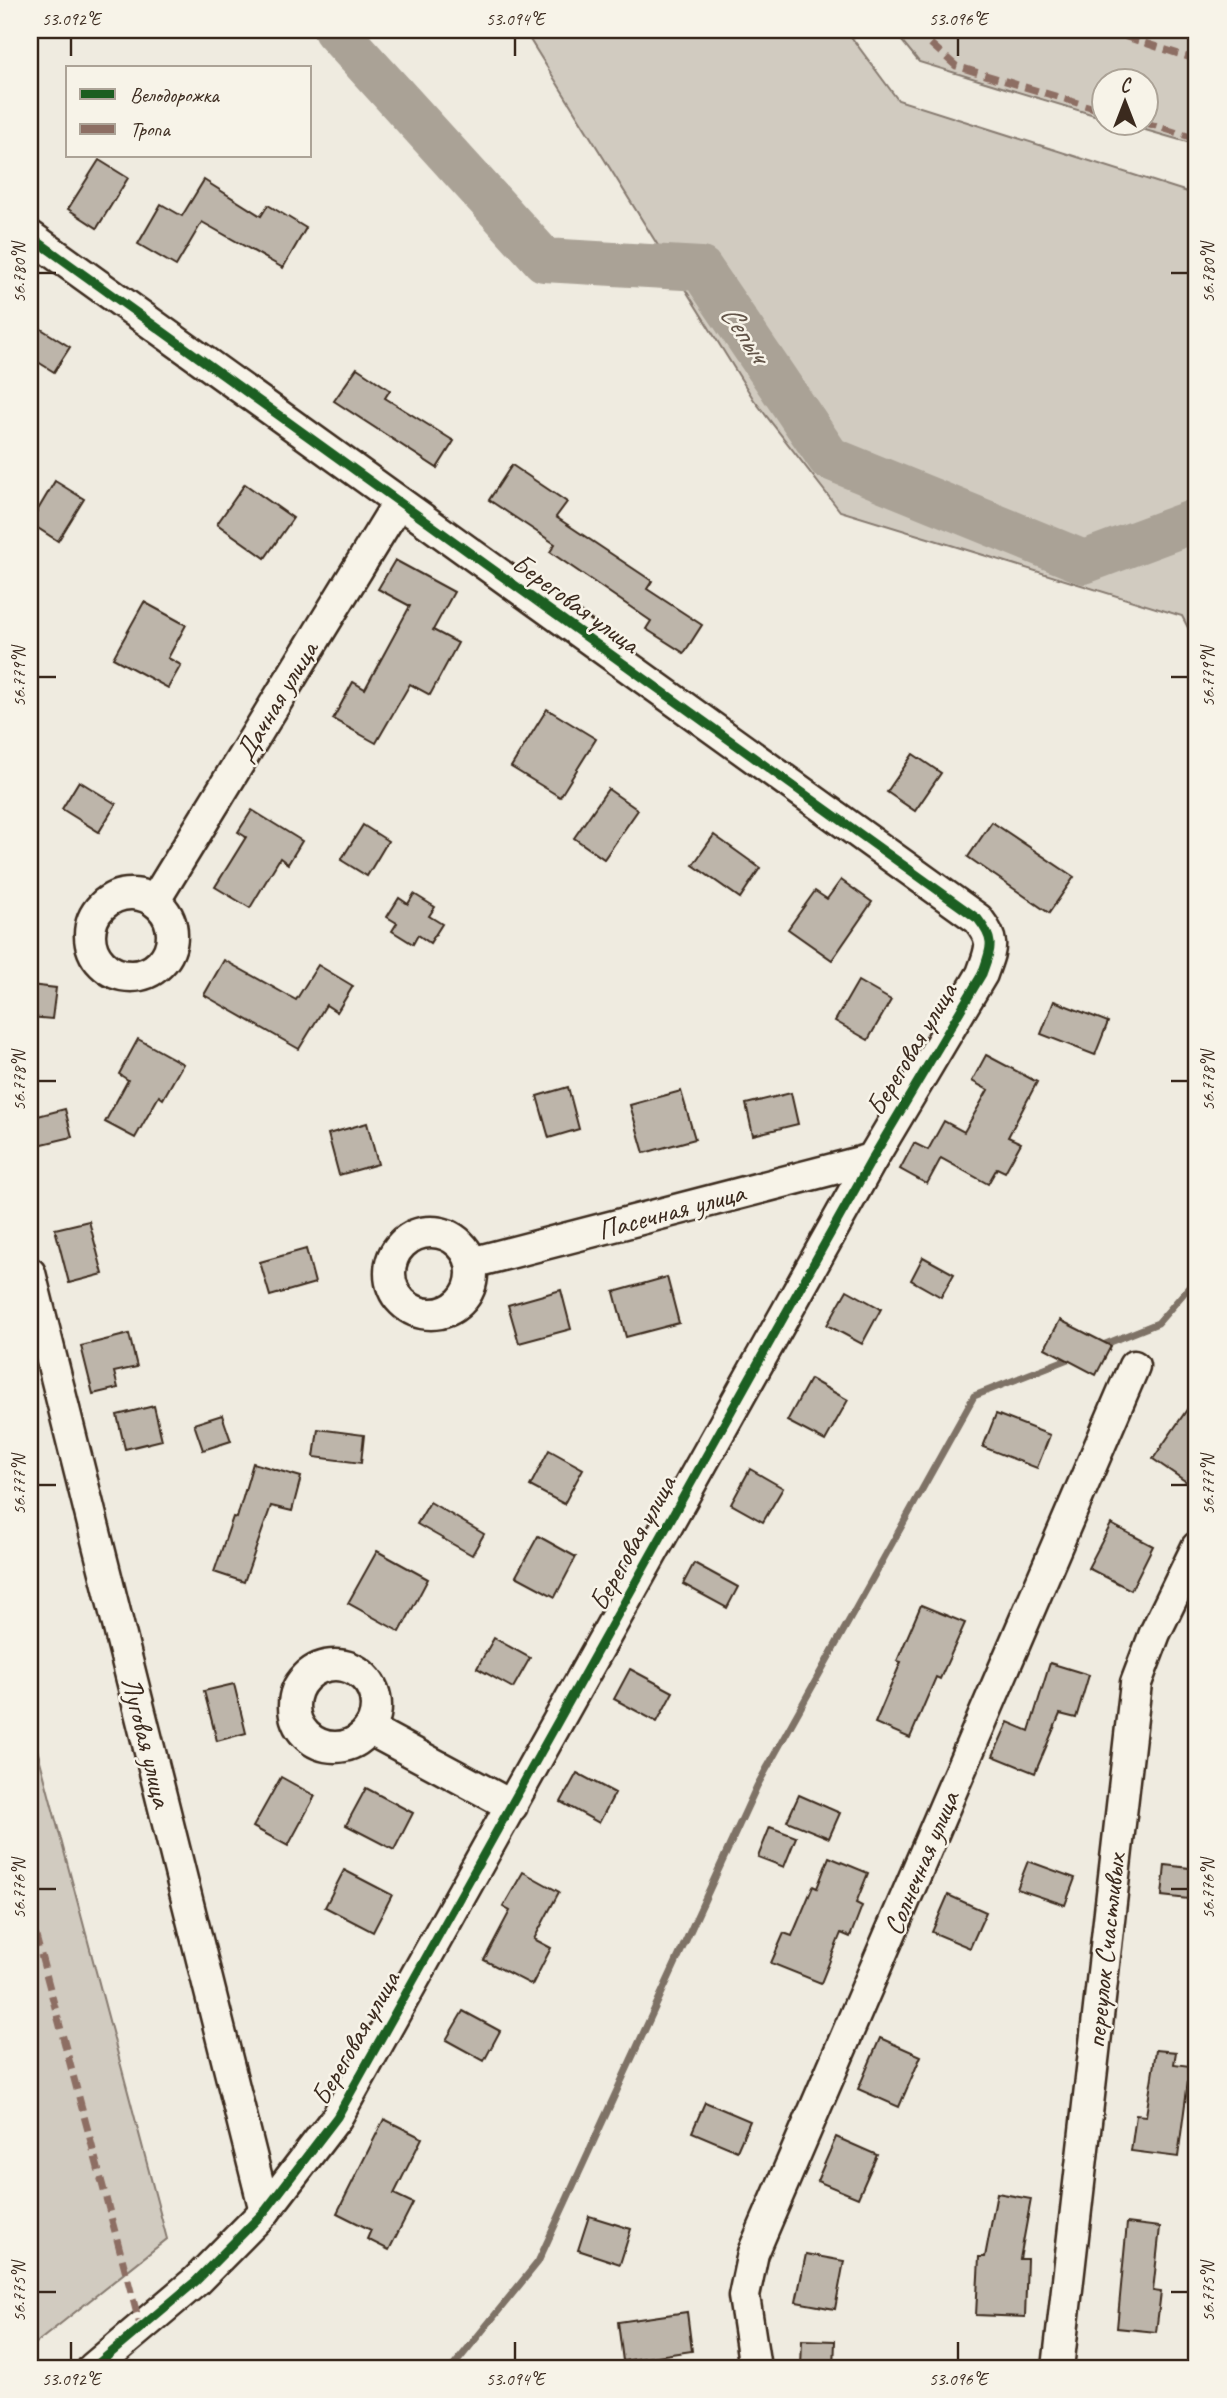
<svg xmlns="http://www.w3.org/2000/svg" width="1227" height="2398" font-family="Caveat,sans-serif">
  <rect width="100%" height="100%" fill="#efebe0"/>
  <filter id="ink" filterUnits="userSpaceOnUse"><feTurbulence type="fractalNoise" baseFrequency=".0143" numOctaves="2"/><feDisplacementMap in="SourceGraphic" scale="14" xChannelSelector="R" yChannelSelector="G"/><feConvolveMatrix kernelMatrix="1 2 1 2 8 2 1 2 1" color-interpolation-filters="sRGB"/></filter>
  <g filter="url(#ink)">
    <g fill="#d1cbc0" stroke="#867a6f" stroke-width="2">
      <polygon points="524,30 846,30 898,100 1197,195 1197,645 1182,616 840,511 754,400"/>
      <polygon points="893,30 1197,30 1197,145 1121,123 1146,122 1146,80 1104,80 1104,118 919,62"/>
      <polygon points="30,1723 167,2239 30,2348"/>
    </g>
    <g fill="none" stroke-linecap="round" stroke-linejoin="round">
      <g stroke="#7e7266" stroke-width="7">
        <polyline points="1098,1347 1158,1323 1197,1278"/>
        <polyline points="452,2368 538,2262 757,1786 974,1396 1073,1357"/>
      </g>
      <polyline stroke="#aaa296" stroke-width="44" points="335,30 544,260 701,269 829,458 1084,562 1197,520"/>
    </g>
    <g fill="#bdb5aa" stroke="#3b2a1e" stroke-width="2">
      <polygon points="99,160 128,178 97,228 68,209"/>
      <polygon points="204,180 261,216 268,205 306,228 283,268 202,222 176,266 138,244 161,204 182,216"/>
      <polygon points="30,322 70,347 54,372 30,357"/>
      <polygon points="357,368 390,390 385,398 454,441 437,468 334,401"/>
      <polygon points="512,465 567,502 556,517 652,581 647,589 702,625 684,653 646,629 651,621 550,552 555,544 489,500"/>
      <polygon points="55,481 84,499 58,541 30,523"/>
      <polygon points="245,484 293,518 265,558 217,524"/>
      <polygon points="395,560 454,592 433,630 458,643 430,695 410,684 376,743 333,719 353,682 365,689 410,606 378,589"/>
      <polygon points="144,602 186,625 168,658 181,665 168,688 113,658"/>
      <polygon points="547,709 596,739 560,797 511,767"/>
      <polygon points="913,754 941,773 915,811 887,792"/>
      <polygon points="79,781 116,804 99,832 62,809"/>
      <polygon points="608,789 638,810 604,859 574,838"/>
      <polygon points="252,810 302,841 288,864 280,858 250,908 215,887 246,837 238,832"/>
      <polygon points="992,822 1074,877 1049,913 968,857"/>
      <polygon points="363,825 388,841 367,876 341,860"/>
      <polygon points="714,835 760,868 740,898 693,865"/>
      <polygon points="841,880 872,902 832,960 788,929 815,891 827,899"/>
      <polygon points="414,894 435,907 429,916 442,924 430,943 418,935 413,944 392,931 397,923 387,917 399,898 408,904"/>
      <polygon points="224,960 296,1000 318,965 353,986 337,1012 326,1005 299,1049 204,995"/>
      <polygon points="858,981 891,1000 868,1040 835,1021"/>
      <polygon points="30,985 56,988 52,1019 30,1017"/>
      <polygon points="1054,1001 1108,1022 1095,1055 1041,1034"/>
      <polygon points="138,1039 183,1064 163,1099 159,1096 135,1138 105,1122 128,1080 119,1074"/>
      <polygon points="986,1055 1037,1082 1008,1137 1021,1143 1005,1172 997,1168 988,1184 941,1158 927,1184 900,1169 914,1143 928,1150 944,1121 964,1132 988,1090 972,1081"/>
      <polygon points="568,1087 579,1129 549,1138 537,1096"/>
      <polygon points="681,1091 695,1139 644,1153 630,1105"/>
      <polygon points="791,1093 798,1124 753,1135 746,1104"/>
      <polygon points="65,1109 72,1137 30,1147 30,1118"/>
      <polygon points="367,1123 378,1164 339,1175 328,1134"/>
      <polygon points="89,1221 103,1274 69,1283 55,1229"/>
      <polygon points="306,1249 315,1283 270,1296 260,1262"/>
      <polygon points="923,1257 954,1274 941,1297 911,1280"/>
      <polygon points="667,1277 679,1323 626,1337 614,1292"/>
      <polygon points="561,1290 571,1329 519,1343 508,1305"/>
      <polygon points="847,1290 881,1309 862,1344 827,1325"/>
      <polygon points="1060,1320 1111,1346 1096,1375 1045,1348"/>
      <polygon points="129,1334 137,1367 114,1372 118,1388 93,1394 81,1346"/>
      <polygon points="810,1379 848,1400 825,1441 787,1421"/>
      <polygon points="1197,1395 1197,1489 1153,1459"/>
      <polygon points="154,1406 162,1440 125,1449 117,1415"/>
      <polygon points="996,1414 1050,1435 1037,1468 983,1447"/>
      <polygon points="222,1415 231,1441 203,1450 194,1424"/>
      <polygon points="318,1429 364,1435 361,1463 314,1457"/>
      <polygon points="549,1450 583,1469 564,1504 530,1486"/>
      <polygon points="253,1463 301,1477 292,1511 271,1506 244,1582 214,1572 233,1517 237,1518"/>
      <polygon points="750,1469 783,1488 763,1522 731,1504"/>
      <polygon points="430,1502 484,1534 472,1555 417,1524"/>
      <polygon points="1111,1524 1153,1546 1131,1590 1088,1568"/>
      <polygon points="538,1536 576,1557 555,1597 516,1576"/>
      <polygon points="377,1551 428,1579 400,1632 348,1603"/>
      <polygon points="694,1563 738,1587 727,1608 683,1584"/>
      <polygon points="921,1605 965,1623 940,1679 936,1677 910,1738 875,1723 901,1662 897,1661"/>
      <polygon points="494,1638 530,1658 513,1688 477,1668"/>
      <polygon points="1050,1663 1089,1675 1076,1718 1060,1714 1035,1773 993,1756 1008,1722 1029,1731"/>
      <polygon points="630,1669 673,1692 657,1722 614,1699"/>
      <polygon points="234,1684 246,1733 217,1741 204,1691"/>
      <polygon points="577,1773 615,1793 599,1823 561,1802"/>
      <polygon points="281,1777 315,1796 288,1846 253,1827"/>
      <polygon points="366,1788 413,1813 394,1850 346,1825"/>
      <polygon points="799,1795 840,1813 829,1838 787,1821"/>
      <polygon points="770,1827 796,1837 784,1867 758,1857"/>
      <polygon points="829,1857 868,1873 856,1903 862,1906 850,1937 841,1933 821,1983 771,1963 784,1933 792,1936 813,1886 817,1888"/>
      <polygon points="1028,1861 1075,1878 1065,1905 1017,1889"/>
      <polygon points="1165,1865 1197,1869 1197,1900 1162,1896"/>
      <polygon points="344,1870 392,1895 373,1932 325,1907"/>
      <polygon points="523,1872 559,1892 534,1939 551,1948 532,1985 484,1960 510,1911 503,1907"/>
      <polygon points="948,1895 986,1912 970,1948 932,1932"/>
      <polygon points="463,2011 500,2031 484,2061 446,2040"/>
      <polygon points="880,2038 921,2056 899,2107 858,2089"/>
      <polygon points="1156,2050 1176,2052 1174,2064 1190,2066 1178,2157 1131,2151 1136,2115 1146,2116"/>
      <polygon points="705,2102 750,2121 737,2151 692,2132"/>
      <polygon points="384,2119 422,2138 394,2194 413,2203 389,2250 367,2239 371,2230 337,2213"/>
      <polygon points="836,2137 877,2155 858,2198 817,2181"/>
      <polygon points="997,2193 1031,2199 1020,2259 1027,2259 1025,2317 976,2315 979,2257 985,2257"/>
      <polygon points="589,2216 631,2229 620,2264 578,2250"/>
      <polygon points="1127,2223 1160,2227 1153,2291 1161,2292 1156,2332 1117,2328"/>
      <polygon points="806,2254 844,2261 835,2309 796,2302"/>
      <polygon points="687,2312 692,2351 623,2361 618,2322"/>
      <polygon points="802,2340 835,2341 834,2368 801,2368"/>
    </g>
    <g fill="none" stroke-linecap="round" stroke-linejoin="round">
      <defs>
        <g id="minor">
          <path d="M30 236 978 919C996 942 991 948 982 974L872 1159 337 2117 265 2211 196 2281 93 2368"/>
          <circle cx="131" cy="935" r="41"/>
          <polyline points="155,900 398,503"/>
          <circle cx="431" cy="1273" r="41"/>
          <polyline points="471,1263 872,1159"/>
          <polyline points="30,1273 265,2211"/>
          <circle cx="335" cy="1706" r="41"/>
          <polyline points="369,1729 512,1806"/>
          <polyline points="755,2368 744,2296 753,2253 1134,1366"/>
          <polyline points="1058,2368 1136,1683 1155,1633 1197,1547"/>
        </g>
      </defs>
      <use href="#minor" stroke="#3b2a1e" stroke-width="35"/>
      <use href="#minor" stroke="#f7f3e8" stroke-width="30"/>
      <g stroke="#8d6e63" stroke-width="7" stroke-dasharray="14 7" stroke-linecap="butt">
        <polyline points="915,30 956,66 1104,111"/>
        <polyline points="1105,30 1197,60"/>
        <polyline points="1143,122 1197,139"/>
        <polyline points="30,1914 141,2329"/>
      </g>
      <defs>
        <path id="cycleway" d="M30 236 978 919C996 942 991 948 982 974L872 1159 337 2117 265 2211 196 2281 93 2368"/>
      </defs>
      <use href="#cycleway" stroke="#f7f3e8" stroke-width="13"/>
      <use href="#cycleway" stroke="#1b5e20" stroke-width="9"/>
    </g>
  </g>
  <path fill="none" stroke="#3b2a1e" stroke-width="2.5" d="M71 38V56M515 38V56M958 38V56M38 273H56M1171 273H1188M38 677H56M1171 677H1188M38 1081H56M1171 1081H1188M38 1485H56M1171 1485H1188M38 1889H56M1171 1889H1188M38 2292H56M1171 2292H1188M71 2342V2360M515 2342V2360M958 2342V2360"/>
  <g text-anchor="middle" dominant-baseline="central" stroke-width="5" stroke-linejoin="round" paint-order="stroke">
    <g font-size="28" fill="#3b2a1e" stroke="#f7f3e8">
      <text transform="translate(576 603) rotate(36)">Береговая улица</text>
      <text transform="translate(276 701) rotate(-59)">Дачная улица</text>
      <text transform="translate(911 1049) rotate(-59)">Береговая улица</text>
      <text transform="translate(671 1211) rotate(-15)">Пасечная улица</text>
      <text transform="translate(632 1543) rotate(-61)">Береговая улица</text>
      <text transform="translate(147 1742) rotate(76)">Луговая улица</text>
      <text transform="translate(921 1863) rotate(-67)">Солнечная улица</text>
      <text transform="translate(1105 1951) rotate(-84)">переулок Счастливых</text>
      <text transform="translate(355 2038) rotate(-60)">Береговая улица</text>
    </g>
    <g font-size="30" font-style="italic" fill="#625448" stroke="#f7f3e8">
      <text transform="translate(745 333) rotate(56)">Сепыч</text>
    </g>
  </g>
  <rect width="1227" height="2398" fill="none" stroke="#f7f3e8" stroke-width="77"/>
  <rect x="66" y="66" width="245" height="91" fill="#f7f3e8" stroke="#aca397" stroke-width="2"/>
  <rect x="80" y="89" width="35" height="10" fill="#1b5e20" stroke="#aca397" stroke-width="2"/>
  <text x="130" y="102" font-size="21" fill="#3b2a1e">Велодорожка</text>
  <rect x="80" y="124" width="35" height="10" fill="#8d6e63" stroke="#aca397" stroke-width="2"/>
  <text x="130" y="136" font-size="21" fill="#3b2a1e">Тропа</text>
  <g transform="translate(1125 102)"><circle r="33" fill="#f7f3e8" stroke="#aca397" stroke-width="2"/>
  <path d="M0-5L12 26L0 18L-12 26Z" fill="#3b2a1e"/>
  <text y="-10" font-size="19" font-weight="bold" text-anchor="middle" fill="#3b2a1e">С</text>
  </g>
  <rect x="38" y="38" width="1150" height="2322" fill="none" stroke="#3b2a1e" stroke-width="2.5"/>
  <g font-size="18" text-anchor="middle" fill="#3b2a1e">
    <text x="71" y="25">53.092°E</text>
    <text x="515" y="25">53.094°E</text>
    <text x="958" y="25">53.096°E</text>
    <text transform="translate(19 273) rotate(-90)" y="6">56.780°N</text>
    <text transform="translate(1208 273) rotate(-90)" y="6">56.780°N</text>
    <text transform="translate(19 677) rotate(-90)" y="6">56.779°N</text>
    <text transform="translate(1208 677) rotate(-90)" y="6">56.779°N</text>
    <text transform="translate(19 1081) rotate(-90)" y="6">56.778°N</text>
    <text transform="translate(1208 1081) rotate(-90)" y="6">56.778°N</text>
    <text transform="translate(19 1485) rotate(-90)" y="6">56.777°N</text>
    <text transform="translate(1208 1485) rotate(-90)" y="6">56.777°N</text>
    <text transform="translate(19 1889) rotate(-90)" y="6">56.776°N</text>
    <text transform="translate(1208 1889) rotate(-90)" y="6">56.776°N</text>
    <text transform="translate(19 2292) rotate(-90)" y="6">56.775°N</text>
    <text transform="translate(1208 2292) rotate(-90)" y="6">56.775°N</text>
    <text x="71" y="2385">53.092°E</text>
    <text x="515" y="2385">53.094°E</text>
    <text x="958" y="2385">53.096°E</text>
  </g>
</svg>
